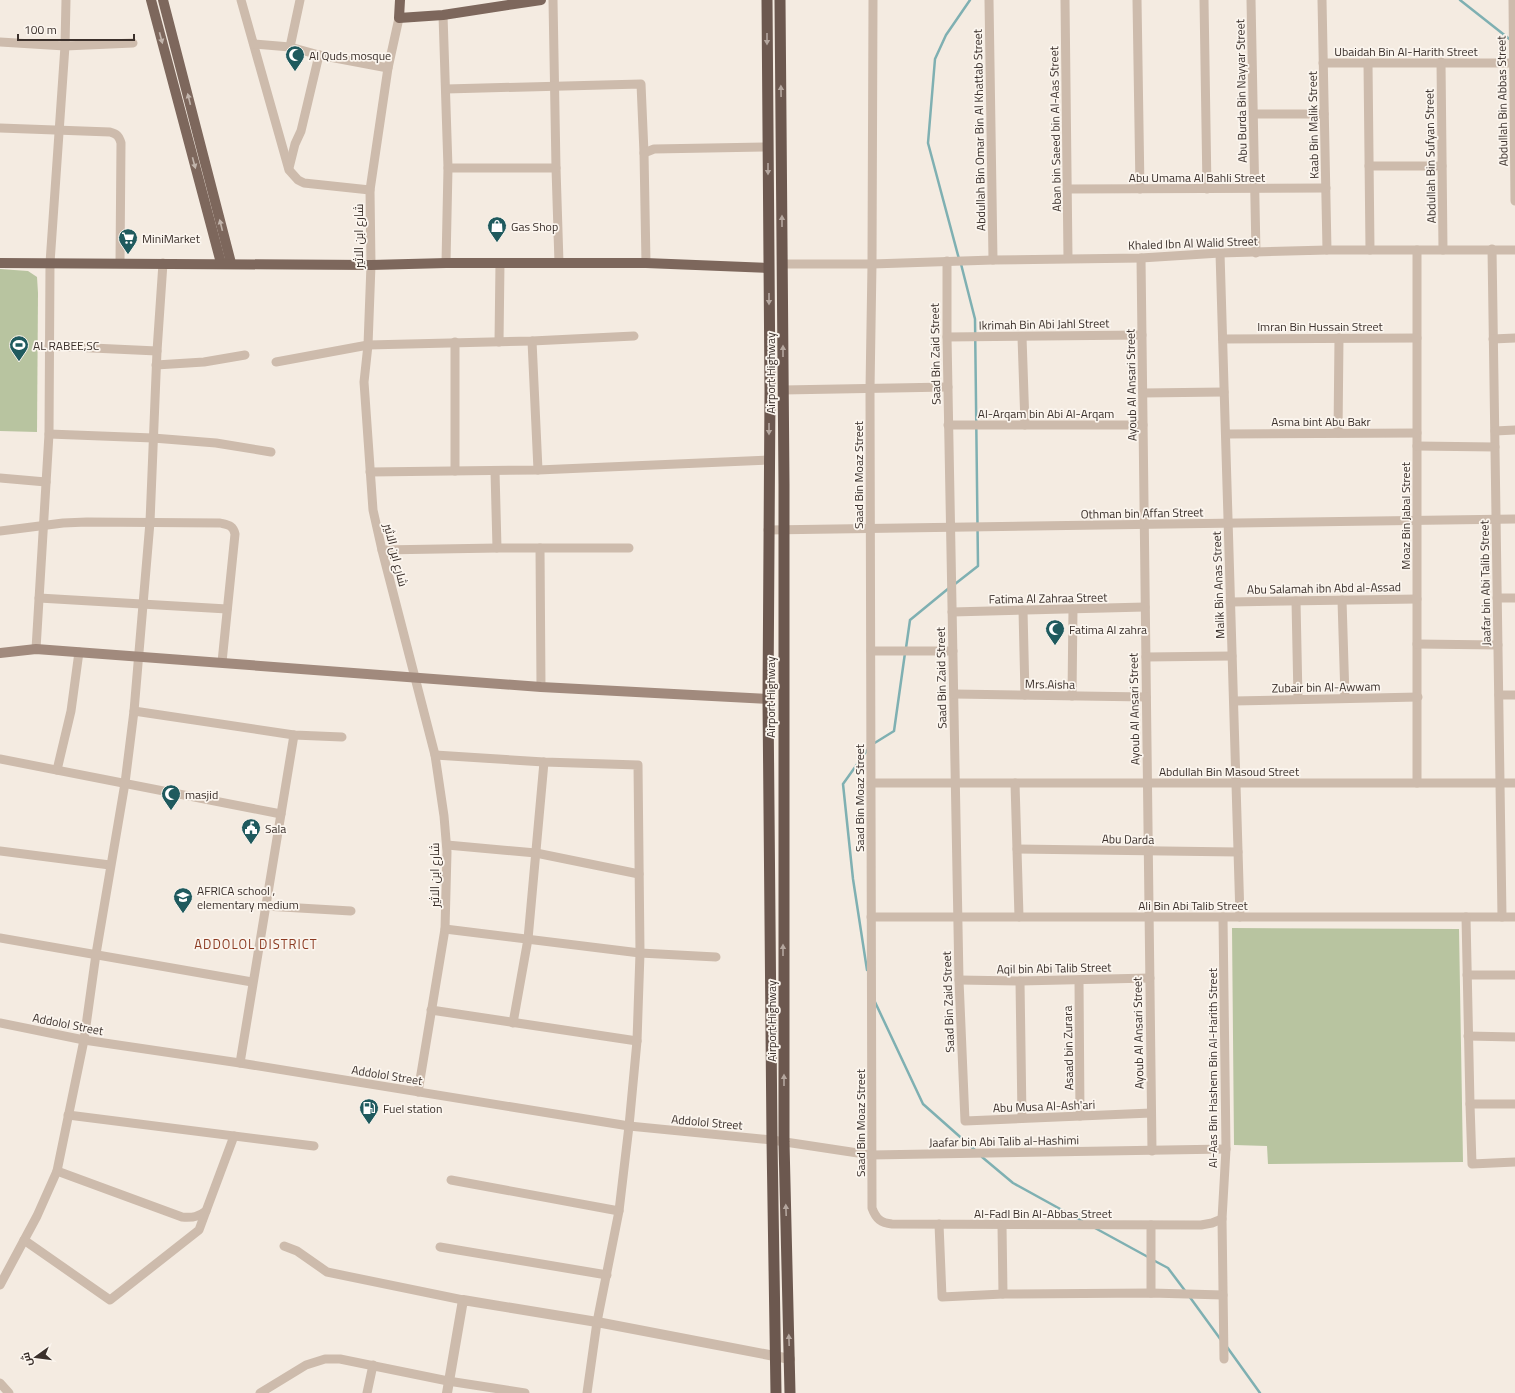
<svg xmlns="http://www.w3.org/2000/svg" width="1515" height="1393" font-family="'Titillium Web',Cairo,sans-serif">
  <rect width="100%" height="100%" fill="#f4ebe1"/>
  <g fill="#b8c4a0">
    <polygon points="0,269 28,271 37,277 38,293 37,432 0,431"/>
    <polygon points="1232,928 1459,929 1463,1162 1268,1164 1267,1146 1234,1145"/>
  </g>
  <g fill="none" stroke-linecap="round" stroke-linejoin="round">
    <g stroke="#7fb0b2" stroke-width="2.5">
      <polyline points="1460,0 1512,41"/>
      <polyline points="959,259 928,143 935,59 946,35 970,0"/>
      <polyline points="955,584 978,566 975,319 961,264"/>
      <polyline points="906,648 910,620 949,588"/>
      <polyline points="873,744 894,731 905,653"/>
      <polyline points="867,970 853,879 843,784 868,749"/>
      <polyline points="875,1002 923,1104 976,1151"/>
      <polyline points="982,1157 1013,1183 1082,1221"/>
      <polyline points="1095,1228 1148,1257"/>
      <polyline points="1153,1260 1168,1268 1186,1292"/>
      <polyline points="1189,1296 1221,1340"/>
      <polyline points="1227,1347 1260,1393"/>
    </g>
    <g stroke="#cdbbac" stroke-width="9">
      <polyline points="241,0 289,170 298,180 304,183 370,190"/>
      <polyline points="553,0 556,168 559,263"/>
      <path d="M873 0 872 264 870 389 872 1208C876 1219 881 1223 892 1224L1201 1225 1212 1223 1222 1219"/>
      <polyline points="989,0 993,260"/>
      <polyline points="1065,0 1068,258"/>
      <polyline points="1137,0 1140,189"/>
      <polyline points="1204,0 1207,189"/>
      <polyline points="1251,0 1256,253"/>
      <polyline points="1322,0 1327,250"/>
      <polyline points="1513,0 1515,201"/>
      <polyline points="443,15 448,168 446,263"/>
      <polyline points="399,18 388,68 370,190 371,265 368,345 364,382 373,510 382,550 435,755 444,816 447,852 445,929 418,1092"/>
      <polyline points="0,42 65,46 133,43"/>
      <polyline points="254,44 290,47 319,55 388,68"/>
      <polyline points="290,47 300,0"/>
      <polyline points="1441,62 1443,250"/>
      <polyline points="1323,63 1513,63"/>
      <polyline points="1368,63 1370,250"/>
      <polyline points="446,89 641,84 644,153 646,263"/>
      <polyline points="1254,114 1324,114"/>
      <path d="M0 128 110 132C117 134 119 136 121 143L120 263"/>
      <polyline points="644,153 654,149 768,147"/>
      <polyline points="1369,166 1442,166"/>
      <polyline points="289,168 295,144 301,131 319,55"/>
      <polyline points="448,168 556,168"/>
      <polyline points="1068,189 1326,188"/>
      <polyline points="1492,249 1502,917"/>
      <polyline points="1417,250 1417,783"/>
      <polyline points="1220,253 1240,917"/>
      <polyline points="1141,258 1152,1151"/>
      <polyline points="947,261 947,337 959,980 965,1121 1151,1113"/>
      <polyline points="783,264 872,264 993,260 1141,258 1220,253 1327,250 1515,250"/>
      <polyline points="947,337 1142,335"/>
      <polyline points="1022,337 1025,425"/>
      <polyline points="1223,339 1417,338"/>
      <polyline points="1493,339 1515,338"/>
      <polyline points="532,341 538,470"/>
      <polyline points="499,342 500,263"/>
      <polyline points="49,346 157,351"/>
      <polyline points="276,362 368,345 532,341 634,336"/>
      <polyline points="156,365 204,362 245,355"/>
      <polyline points="783,390 948,387"/>
      <polyline points="1143,393 1224,392"/>
      <polyline points="948,425 1143,425"/>
      <polyline points="1495,431 1515,430"/>
      <polyline points="1338,433 1339,338"/>
      <polyline points="49,434 153,438 216,443 271,452"/>
      <polyline points="1226,434 1417,433"/>
      <polyline points="1417,446 1495,447"/>
      <polyline points="455,471 455,342"/>
      <polyline points="495,471 497,548"/>
      <polyline points="370,472 538,470 769,460"/>
      <polyline points="0,478 46,482"/>
      <polyline points="768,530 1515,519"/>
      <path d="M0 531 63 523 87 522 220 523C228 525 233 525 235 534L222 662"/>
      <polyline points="540,548 541,687"/>
      <polyline points="382,550 497,548 629,548"/>
      <polyline points="39,598 227,609"/>
      <polyline points="1497,598 1515,598"/>
      <polyline points="1342,600 1345,698"/>
      <polyline points="1296,601 1298,699"/>
      <polyline points="1230,602 1417,599"/>
      <polyline points="1023,610 1025,695"/>
      <polyline points="952,612 1145,607"/>
      <polyline points="1417,644 1498,645"/>
      <polyline points="36,649 49,434 50,263 65,46 66,0"/>
      <polyline points="871,651 953,651"/>
      <polyline points="1146,657 1232,656"/>
      <polyline points="954,694 1146,697"/>
      <polyline points="1499,695 1515,695"/>
      <polyline points="1072,696 1073,609"/>
      <polyline points="1234,701 1418,697"/>
      <polyline points="134,711 294,735 342,737"/>
      <polyline points="435,755 544,762 638,765 640,953 637,1041 629,1126 619,1211 597,1322 587,1393"/>
      <polyline points="0,759 281,814"/>
      <polyline points="57,770 71,711 79,652"/>
      <polyline points="871,783 1515,783"/>
      <polyline points="1015,783 1019,917"/>
      <polyline points="447,845 536,853 639,874"/>
      <polyline points="1017,849 1238,852"/>
      <polyline points="0,851 110,865"/>
      <polyline points="265,906 351,911"/>
      <polyline points="871,917 1515,917"/>
      <polyline points="1223,917 1226,1149 1222,1219 1224,1359"/>
      <polyline points="1466,917 1470,1104 1472,1164 1515,1162"/>
      <polyline points="445,929 640,953 716,957"/>
      <polyline points="0,938 252,982"/>
      <polyline points="1467,975 1515,975"/>
      <polyline points="959,980 1020,981 1150,978"/>
      <polyline points="1079,980 1080,1116"/>
      <polyline points="1020,981 1022,1118"/>
      <polyline points="431,1010 637,1041"/>
      <polyline points="0,1023 84,1040 240,1063 629,1126 772,1140 871,1155 1226,1149"/>
      <polyline points="513,1023 528,939 544,762"/>
      <polyline points="1468,1036 1515,1037"/>
      <polyline points="240,1063 294,735"/>
      <polyline points="1470,1104 1515,1104"/>
      <polyline points="68,1115 314,1146"/>
      <path d="M57 1171 182 1217C192 1218 199 1217 206 1211L234 1136"/>
      <polyline points="451,1180 619,1211"/>
      <polyline points="939,1224 942,1297 1003,1294"/>
      <polyline points="1002,1225 1003,1294 1151,1293 1223,1295"/>
      <polyline points="24,1240 110,1300 199,1230 206,1211"/>
      <polyline points="284,1246 297,1251 327,1272 463,1300"/>
      <polyline points="440,1247 607,1275"/>
      <polyline points="0,1285 37,1216 57,1171 84,1040 96,954 125,783 134,711 150,522 157,351 163,263"/>
      <polyline points="1151,1293 1151,1225"/>
      <polyline points="0,1383 9,1393"/>
      <polyline points="260,1393 306,1365 325,1359 340,1359 448,1381 525,1393"/>
      <polyline points="367,1393 373,1365"/>
    </g>
    <polyline stroke="#cdbbac" stroke-width="10" points="447,1393 463,1300 597,1322 790,1359"/>
    <polyline stroke="#a18a7d" stroke-width="10" points="0,653 36,649 541,687 768,699"/>
    <g stroke="#7d675c" stroke-width="10">
      <polyline points="151,0 221,263"/>
      <polyline points="163,0 231,263"/>
      <polyline points="400,0 399,18 443,15 541,0"/>
      <polyline points="0,263 371,265 446,263 646,263 769,268"/>
    </g>
    <g stroke="#6c584f" stroke-width="11">
      <polyline points="767,0 770,391 768,699 772,1140 776,1393"/>
      <polyline points="780,0 784,484 784,1142 790,1393"/>
    </g>
  </g>
  <defs><path id="oneway-solid" d="M-6-.8H1V-3.2L6.5 0L1 3.2V.8H-6Z"/></defs>
  <g fill="#c2b5ac">
    <use href="#oneway-solid" transform="translate(161 38) rotate(75)"/>
    <use href="#oneway-solid" transform="translate(189 99) rotate(-104)"/>
    <use href="#oneway-solid" transform="translate(194 163) rotate(75)"/>
    <use href="#oneway-solid" transform="translate(221 225) rotate(-104)"/>
  </g>
  <g fill="#b4a69e">
    <use href="#oneway-solid" transform="translate(767 39) rotate(90)"/>
    <use href="#oneway-solid" transform="translate(781 91) rotate(-91)"/>
    <use href="#oneway-solid" transform="translate(768 169) rotate(90)"/>
    <use href="#oneway-solid" transform="translate(782 221) rotate(-90)"/>
    <use href="#oneway-solid" transform="translate(769 299) rotate(90)"/>
    <use href="#oneway-solid" transform="translate(783 351) rotate(-90)"/>
    <use href="#oneway-solid" transform="translate(769 429) rotate(90)"/>
    <use href="#oneway-solid" transform="translate(783 950) rotate(-90)"/>
    <use href="#oneway-solid" transform="translate(784 1080) rotate(-90)"/>
    <use href="#oneway-solid" transform="translate(786 1210) rotate(-92)"/>
    <use href="#oneway-solid" transform="translate(789 1340) rotate(-92)"/>
  </g>
  <defs>
    <symbol id="mosque-pin" viewBox="-11 -11 22 30"><path d="M0 17L-7.5 6A9.5 9.5 0 1 1 7.5 6Z" fill="#1f5a5e" stroke="#fbf5ee"/><path d="M3.5-4.9A6 6 0 1 0 3.5 4.9A5 5 0 1 1 3.5-4.9Z" fill="#fff"/></symbol>
    <symbol id="shop-pin" viewBox="-11 -11 22 30"><path d="M0 17L-7.5 6A9.5 9.5 0 1 1 7.5 6Z" fill="#1f5a5e" stroke="#fbf5ee"/><path d="M-5-2.5h2.3a2.7 3.5 0 0 1 5.4 0H5L5.5 6h-11ZM-1.5-2.5h3a1.5 2.3 0 0 0-3 0Z" fill="#fff"/></symbol>
    <symbol id="supermarket-pin" viewBox="-11 -11 22 30"><path d="M0 17L-7.5 6A9.5 9.5 0 1 1 7.5 6Z" fill="#1f5a5e" stroke="#fbf5ee"/><path d="M-6-5.5h2.5l.6 2H6L4.5 2H-2.5L-4.4-4H-6ZM-1.5 3.2a1.3 1.3 0 1 0 .1 0ZM3 3.2a1.3 1.3 0 1 0 .1 0Z" fill="#fff"/></symbol>
    <symbol id="stadium-pin" viewBox="-11 -11 22 30"><path d="M0 17L-7.5 6A9.5 9.5 0 1 1 7.5 6Z" fill="#1f5a5e" stroke="#fbf5ee"/><path d="M0-5a6.5 5 0 1 0 0 10a6.5 5 0 1 0 0-10ZM-3.5-1.8h7v3.6h-7Z" fill="#fff"/></symbol>
    <symbol id="civic-pin" viewBox="-11 -11 22 30"><path d="M0 17L-7.5 6A9.5 9.5 0 1 1 7.5 6Z" fill="#1f5a5e" stroke="#fbf5ee"/><path d="M-.6-6.5H3V-4.5H.6V-3L4-1V1h2V6H-6V1h2V-1L-.6-3ZM-1.2 2.5V6h2.4V2.5Z" fill="#fff"/></symbol>
    <symbol id="school-pin" viewBox="-11 -11 22 30"><path d="M0 17L-7.5 6A9.5 9.5 0 1 1 7.5 6Z" fill="#1f5a5e" stroke="#fbf5ee"/><path d="M0-5L7-2L0 1L-7-2ZM-4 1L0 2.5L4 1V4Q0 6-4 4Z" fill="#fff"/></symbol>
    <symbol id="fuel-pin" viewBox="-11 -11 22 30"><path d="M0 17L-7.5 6A9.5 9.5 0 1 1 7.5 6Z" fill="#1f5a5e" stroke="#fbf5ee"/><path d="M-5.5-6h7V0h2V4h1.3V-2.5L3-4.5l.8-.8L6-3V5H2.5V1h-1V6h-7ZM-4.2-4.7v3.2H.2V-4.7Z" fill="#fff"/></symbol>
  </defs>
  <g fill-rule="evenodd">
    <use href="#mosque-pin" x="284" y="44" width="22" height="30"/>
    <use href="#shop-pin" x="486" y="215" width="22" height="30"/>
    <use href="#supermarket-pin" x="117" y="227" width="22" height="30"/>
    <use href="#stadium-pin" x="8" y="334" width="22" height="30"/>
    <use href="#mosque-pin" x="1044" y="618" width="22" height="30"/>
    <use href="#mosque-pin" x="160" y="783" width="22" height="30"/>
    <use href="#civic-pin" x="240" y="817" width="22" height="30"/>
    <use href="#school-pin" x="172" y="886" width="22" height="30"/>
    <use href="#fuel-pin" x="358" y="1097" width="22" height="30"/>
  </g>
  <g text-anchor="middle" dominant-baseline="central" stroke-width="3.5" stroke-linejoin="round" paint-order="stroke">
    <g font-size="12" fill="#3b302b" stroke="#fbf5ee">
      <text x="1406" y="51">Ubaidah Bin Al-Harith Street</text>
      <text transform="translate(1241 91) rotate(-91)">Abu Burda Bin Nayyar Street</text>
      <text transform="translate(1502 101) rotate(-91)">Abdullah Bin Abbas Street</text>
      <text transform="translate(1313 125) rotate(-91)">Kaab Bin Malik Street</text>
      <text transform="translate(1055 129) rotate(-91)">Aban bin Saeed bin Al-Aas Street</text>
      <text transform="translate(979 130) rotate(-91)">Abdullah Bin Omar Bin Al Khattab Street</text>
      <text transform="translate(1430 156) rotate(-91)">Abdullah Bin Sufyan Street</text>
      <text x="1197" y="177">Abu Umama Al Bahli Street</text>
      <text transform="translate(358 236) rotate(-90)">شارع ابن الاثير</text>
      <text transform="translate(1193 243) rotate(-2)">Khaled Ibn Al Walid Street</text>
      <text transform="translate(1044 324) rotate(-1)">Ikrimah Bin Abi Jahl Street</text>
      <text x="1320" y="326">Imran Bin Hussain Street</text>
      <text transform="translate(935 354) rotate(-91)">Saad Bin Zaid Street</text>
      <text transform="translate(770 373) rotate(-90)">Airport Highway</text>
      <text transform="translate(1131 385) rotate(-91)">Ayoub Al Ansari Street</text>
      <text x="1046" y="413">Al-Arqam bin Abi Al-Arqam</text>
      <text x="1321" y="421">Asma bint Abu Bakr</text>
      <text transform="translate(858 475) rotate(-90)">Saad Bin Moaz Street</text>
      <text transform="translate(1142 513) rotate(-1)">Othman bin Affan Street</text>
      <text transform="translate(1405 516) rotate(-90)">Moaz Bin Jabal Street</text>
      <text transform="translate(396 555) rotate(76)">شارع ابن الاثير</text>
      <text transform="translate(1485 583) rotate(-91)">Jaafar bin Abi Talib Street</text>
      <text transform="translate(1218 585) rotate(-92)">Malik Bin Anas Street</text>
      <text transform="translate(1324 588) rotate(-1)">Abu Salamah ibn Abd al-Assad</text>
      <text transform="translate(1048 598) rotate(-1)">Fatima Al Zahraa Street</text>
      <text transform="translate(941 678) rotate(-91)">Saad Bin Zaid Street</text>
      <text transform="translate(1050 684) rotate(1)">Mrs.Aisha</text>
      <text transform="translate(1326 687) rotate(-1)">Zubair bin Al-Awwam</text>
      <text transform="translate(770 697) rotate(-90)">Airport Highway</text>
      <text transform="translate(1134 709) rotate(-91)">Ayoub Al Ansari Street</text>
      <text x="1229" y="771">Abdullah Bin Masoud Street</text>
      <text transform="translate(859 798) rotate(-90)">Saad Bin Moaz Street</text>
      <text transform="translate(1128 839) rotate(1)">Abu Darda</text>
      <text transform="translate(434 875) rotate(-90)">شارع ابن الاثير</text>
      <text x="1193" y="905">Ali Bin Abi Talib Street</text>
      <text transform="translate(1054 968) rotate(-1)">Aqil bin Abi Talib Street</text>
      <text transform="translate(948 1002) rotate(-92)">Saad Bin Zaid Street</text>
      <text transform="translate(771 1021) rotate(-90)">Airport Highway</text>
      <text transform="translate(68 1024) rotate(11)">Addolol Street</text>
      <text transform="translate(1138 1033) rotate(-91)">Ayoub Al Ansari Street</text>
      <text transform="translate(1068 1048) rotate(-91)">Asaad bin Zurara</text>
      <text transform="translate(1212 1068) rotate(-90)">Al-Aas Bin Hashem Bin Al-Harith Street</text>
      <text transform="translate(387 1075) rotate(9)">Addolol Street</text>
      <text transform="translate(1044 1106) rotate(-2)">Abu Musa Al-Ash'ari</text>
      <text transform="translate(707 1122) rotate(5)">Addolol Street</text>
      <text transform="translate(860 1123) rotate(-90)">Saad Bin Moaz Street</text>
      <text transform="translate(1004 1141) rotate(-1)">Jaafar bin Abi Talib al-Hashimi</text>
      <text x="1043" y="1213">Al-Fadl Bin Al-Abbas Street</text>
    </g>
    <g font-size="12" fill="#3b302b" stroke="#fbf5ee" text-anchor="start">
      <text x="309" y="55">Al Quds mosque</text>
      <text x="511" y="226">Gas Shop</text>
      <text x="142" y="238">MiniMarket</text>
      <text x="33" y="345">AL RABEE,SC</text>
      <text x="1069" y="629">Fatima Al zahra</text>
      <text x="185" y="794">masjid</text>
      <text x="265" y="828">Sala</text>
      <text x="197" y="890">AFRICA school ,<tspan x="197" dy="14">elementary medium</tspan></text>
      <text x="383" y="1108">Fuel station</text>
    </g>
    <g font-size="13" letter-spacing="1" fill="#8c3b22" stroke="#fbf5ee">
      <text x="256" y="944">ADDOLOL DISTRICT</text>
    </g>
  </g>
  <g transform="translate(36 1357) rotate(256)" stroke="#fbf5ee" stroke-width="3" paint-order="stroke">
  <path d="M0-3L7 15L0 10L-7 15Z" fill="#3b302b"/>
  <text y="-6" font-size="11" font-weight="bold" text-anchor="middle" fill="#3b302b">ش</text>
  </g>
  <path d="M18 34v6h116v-6" fill="none" stroke="#3b302b" stroke-width="2"/>
  <text x="24" y="34" font-size="12" fill="#3b302b" stroke="#fbf5ee" stroke-width="3" paint-order="stroke">100 m</text>
</svg>
